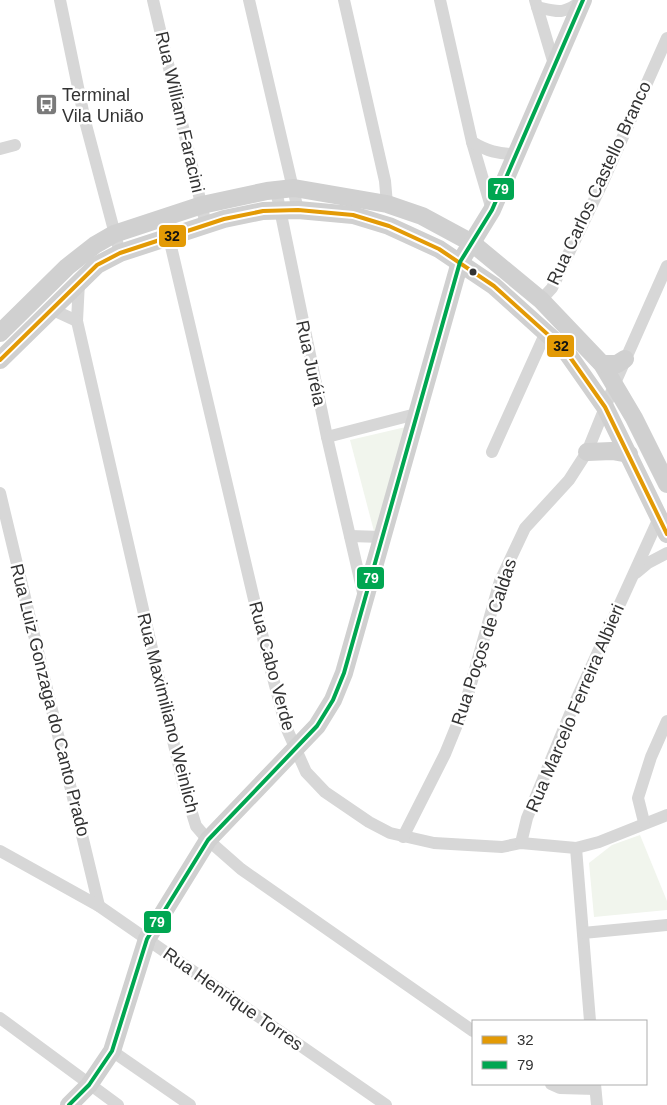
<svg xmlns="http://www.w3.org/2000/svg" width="667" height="1105" font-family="Helvetica,sans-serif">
  <rect width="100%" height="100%" fill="#fff"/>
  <g fill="#f1f5ed">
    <polygon points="410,426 376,539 350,440"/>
    <polygon points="640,835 667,901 667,910 594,917 589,863 612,845"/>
  </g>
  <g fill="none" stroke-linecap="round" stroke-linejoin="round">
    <g stroke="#d7d7d7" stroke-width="12">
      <polyline points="60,0 85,121 120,253"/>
      <polyline points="153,0 206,225"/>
      <polyline points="249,0 298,210"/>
      <polyline points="344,0 385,181 387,204"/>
      <polyline points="440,0 472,142 492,210"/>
      <polyline points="535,0 554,64"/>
      <path d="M537 7C558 12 564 15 582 0"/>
      <path d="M472 142C487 151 498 154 515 154"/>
      <polyline points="0,149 15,145"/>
      <polyline points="276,190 327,437 364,597"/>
      <polyline points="169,238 268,659 286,727 306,772 325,792 369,822 390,833 434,843 502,847 521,843 576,848 599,842 667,815"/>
      <polyline points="79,282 77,321 183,784 196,826 208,840 241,869 473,1031"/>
      <polyline points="541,300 552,288 601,186 667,38"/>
      <polyline points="51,309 77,321"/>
      <polyline points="327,437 416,414"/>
      <polyline points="492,452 546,332"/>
      <polyline points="0,493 99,906"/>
      <polyline points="350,536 382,537"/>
      <polyline points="636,573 648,563 667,553"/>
      <polyline points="644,822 638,798 651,757 667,721"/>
      <polyline points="403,837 445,754 465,705 500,581 525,528 569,480 587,452 615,383 667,266"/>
      <polyline points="521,843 527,818 572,709 659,518"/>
      <polyline points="576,848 590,1021"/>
      <polyline points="0,851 99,906 386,1105"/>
      <polyline points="583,933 667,925"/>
      <polyline points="0,1018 118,1105"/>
      <polyline points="112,1051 190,1105"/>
      <polyline points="551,1084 560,1088 595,1089"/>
      <polyline points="595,1084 597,1105"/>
    </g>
    <g stroke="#d0d0d0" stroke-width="18">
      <polyline points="0,333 67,267 95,245 114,234 202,205 267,191 294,188 387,204 422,216 472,243 541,300 602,364 634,418 667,484"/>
      <polyline points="0,360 97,265 120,253 224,219 263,211 298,210 353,215 389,226 439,249 494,286 565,350 605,407 667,534"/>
      <polyline points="602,364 617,364 625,359"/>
      <polyline points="587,452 612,451 629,454"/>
      <polyline points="69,1105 89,1085 112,1051 147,939 208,840 317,726 333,700 344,673 460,262 492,210 583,0"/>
    </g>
    <defs>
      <polyline id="bus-1" points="0,360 97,265 120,253 224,219 263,211 298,210 353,215 389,226 439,249 494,286 565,350 605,407 667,534"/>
      <polyline id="bus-2" points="69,1105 89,1085 112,1051 147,939 208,840 317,726 333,700 344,673 460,262 492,210 583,0"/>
    </defs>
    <use href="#bus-1" stroke="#fff" stroke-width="8"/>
    <use href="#bus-2" stroke="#fff" stroke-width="8"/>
    <use href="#bus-1" stroke="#e39a05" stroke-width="4"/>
    <use href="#bus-2" stroke="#00a651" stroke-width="4"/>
  </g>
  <defs>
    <symbol id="bus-square" viewBox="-11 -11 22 22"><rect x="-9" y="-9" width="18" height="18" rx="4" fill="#7a7a7a" stroke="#fff"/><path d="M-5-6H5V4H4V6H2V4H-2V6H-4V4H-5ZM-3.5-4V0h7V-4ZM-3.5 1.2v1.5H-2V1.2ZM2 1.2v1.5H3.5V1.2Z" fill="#fff"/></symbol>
  </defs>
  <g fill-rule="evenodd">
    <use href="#bus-square" x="34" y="92" width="25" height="25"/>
  </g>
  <circle fill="#333" stroke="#fff" stroke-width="2" cx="473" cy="272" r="4.5"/>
  <g text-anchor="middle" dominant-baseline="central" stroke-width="5" stroke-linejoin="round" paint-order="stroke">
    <g font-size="18" fill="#333" stroke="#fff" text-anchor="start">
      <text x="62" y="95">Terminal<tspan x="62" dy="21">Vila União</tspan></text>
    </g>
    <g font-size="18" fill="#333" stroke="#fff">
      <text transform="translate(180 112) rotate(77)">Rua William Faracini</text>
      <text transform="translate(599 183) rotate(-65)">Rua Carlos Castello Branco</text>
      <text transform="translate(311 363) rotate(78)">Rua Juréia</text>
      <text transform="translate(484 642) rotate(-72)">Rua Poços de Caldas</text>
      <text transform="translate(272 666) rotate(75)">Rua Cabo Verde</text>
      <text transform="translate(50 700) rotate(76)">Rua Luiz Gonzaga do Canto Prado</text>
      <text transform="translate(575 708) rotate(-67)">Rua Marcelo Ferreira Albieri</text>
      <text transform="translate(168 713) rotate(76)">Rua Maximiliano Weinlich</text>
      <text transform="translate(233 999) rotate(35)">Rua Henrique Torres</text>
    </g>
  </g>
  <g stroke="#fff" stroke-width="2">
    <rect x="487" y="177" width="28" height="24" rx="5" fill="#00a651"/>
    <rect x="158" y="224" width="29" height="24" rx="5" fill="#e39a05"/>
    <rect x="546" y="334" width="29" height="24" rx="5" fill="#e39a05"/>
    <rect x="356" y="566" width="29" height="24" rx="5" fill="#00a651"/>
    <rect x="143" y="910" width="29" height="24" rx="5" fill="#00a651"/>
  </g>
  <g font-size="14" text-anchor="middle" font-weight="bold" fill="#fff">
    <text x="501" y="194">79</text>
    <text x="371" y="583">79</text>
    <text x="157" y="927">79</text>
  </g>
  <g font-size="14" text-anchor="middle" font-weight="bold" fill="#111">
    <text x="172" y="241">32</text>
    <text x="561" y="351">32</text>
  </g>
  <rect x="472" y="1020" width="175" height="65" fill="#ffffff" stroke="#adadad"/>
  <rect x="482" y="1036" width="25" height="8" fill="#e39a05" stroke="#adadad"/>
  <text x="517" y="1045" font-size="15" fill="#333333">32</text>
  <rect x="482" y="1061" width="25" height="8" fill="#00a651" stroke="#adadad"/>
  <text x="517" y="1070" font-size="15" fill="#333333">79</text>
</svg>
